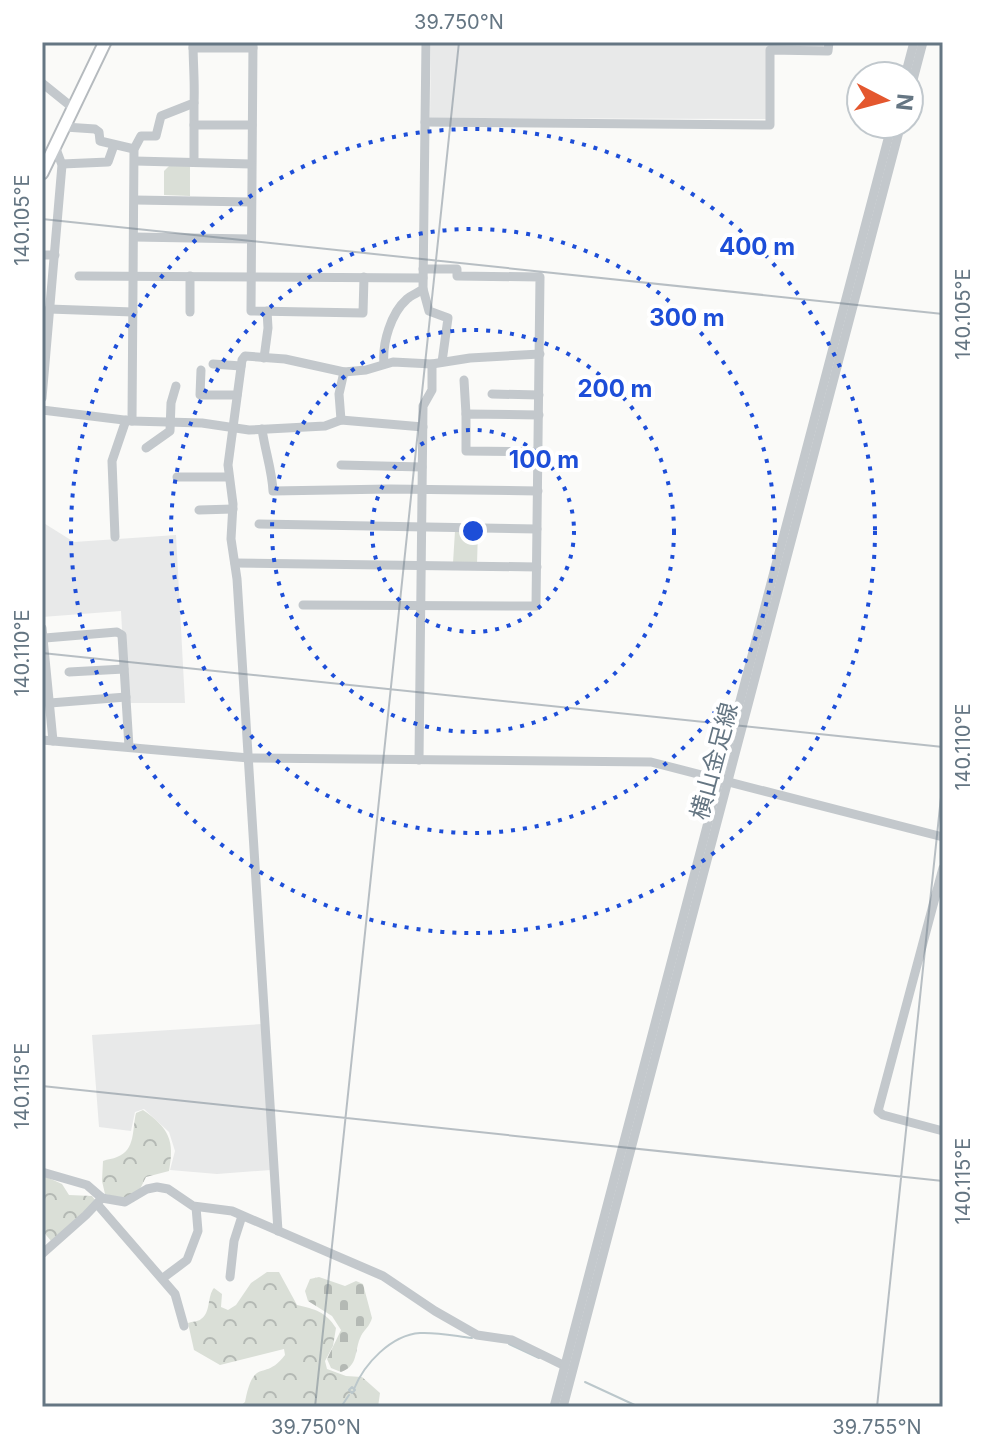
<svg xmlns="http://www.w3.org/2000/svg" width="985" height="1449" font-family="Inter,'Noto Sans JP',sans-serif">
  <defs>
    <pattern id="forest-crowns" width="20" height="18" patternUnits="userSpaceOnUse" patternTransform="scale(2)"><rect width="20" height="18" fill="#dadfd7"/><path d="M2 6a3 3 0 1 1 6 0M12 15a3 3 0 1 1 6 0" fill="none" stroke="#b4b9b4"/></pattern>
    <pattern id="cemetery-stones" width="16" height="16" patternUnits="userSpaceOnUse" patternTransform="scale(2)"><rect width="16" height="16" fill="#dadfd7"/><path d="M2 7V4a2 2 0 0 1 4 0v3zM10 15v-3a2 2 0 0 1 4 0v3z" fill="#b4b9b4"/></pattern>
  </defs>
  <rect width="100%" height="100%" fill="#fafaf8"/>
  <g fill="#e8e9e9">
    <polygon points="431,42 824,42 823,52 774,53 773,119 430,118"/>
    <polygon points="42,522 74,542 176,535 185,703 126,703 121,611 42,617"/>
    <polygon points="262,1024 271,1170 217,1174 170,1170 175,1151 169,1132 144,1109 135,1112 131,1131 99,1127 92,1035"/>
  </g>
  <g fill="#dadfd7">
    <polygon points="170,165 190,166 190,196 164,195 164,171"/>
    <polygon points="455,531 478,531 477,563 453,563"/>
  </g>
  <g fill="url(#forest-crowns)">
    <path d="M143 1110C169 1128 175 1141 169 1171L146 1177 139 1191 125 1199 105 1194 102 1181 103 1161C108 1159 113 1159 117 1157 136 1150 132 1129 136 1113Z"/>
    <polygon points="42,1175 62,1184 69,1195 92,1196 95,1200 94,1204 51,1241 42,1230"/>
    <path d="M267 1272H279L297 1305C315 1309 326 1312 336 1328L333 1346 325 1361 327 1369 346 1376 362 1377 380 1393 378 1407H239L245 1402C254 1355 264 1383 285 1355L284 1349 220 1365 194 1350 188 1323C193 1321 198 1322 201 1319 211 1313 207 1296 214 1288L222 1294 221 1307 228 1310 236 1305 251 1283Z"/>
  </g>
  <path fill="url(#cemetery-stones)" d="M319 1277 345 1286 356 1281 363 1284 372 1318C370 1326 364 1330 361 1336 354 1350 359 1366 341 1372L331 1368 327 1359 341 1330 332 1316 308 1301 305 1291 310 1279Z"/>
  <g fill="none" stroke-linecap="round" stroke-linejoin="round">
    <g stroke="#bbc7cb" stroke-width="2">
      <polyline points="509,1344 539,1358"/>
      <polyline points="585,1382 639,1407"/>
      <polygon points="352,1387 355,1390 352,1393 349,1390"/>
      <path d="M354 1389C364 1364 391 1335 420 1333 437 1332 455 1336 472 1338"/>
      <polyline points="341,1407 349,1395"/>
    </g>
    <defs>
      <polyline id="major" points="42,173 105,42"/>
    </defs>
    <use href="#major" stroke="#b5babe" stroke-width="15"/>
    <g stroke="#c3c8cc" stroke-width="9">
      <polyline points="253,42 251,311 363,313 364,277"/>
      <polyline points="193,48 253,48"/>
      <polyline points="905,76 914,42"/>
      <polyline points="42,83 73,108"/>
      <polyline points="909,95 923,42"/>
      <polyline points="194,103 194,125 252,125"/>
      <polyline points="425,122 770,125 770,50 828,51 829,42"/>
      <polyline points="65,127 95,129 99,132 100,141 134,149"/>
      <polyline points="135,161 251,164"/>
      <polyline points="194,162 194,125"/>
      <polyline points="62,164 108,162 114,145"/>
      <polyline points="135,200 251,202"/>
      <polyline points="134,237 250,239"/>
      <polyline points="42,255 55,255"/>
      <polyline points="79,276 423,278"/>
      <polyline points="423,289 429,311 448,318 442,362"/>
      <polyline points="49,309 133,312"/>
      <polyline points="190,312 190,276"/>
      <polyline points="264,358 268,328 267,311"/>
      <polyline points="213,364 241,366"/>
      <path d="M384 364C382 343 391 313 407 299 411 295 418 293 423 289L426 42"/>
      <polyline points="201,370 200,395 237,395"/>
      <polyline points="464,380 466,414"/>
      <polyline points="492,394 539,395"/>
      <polyline points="42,398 62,165 55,146"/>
      <polyline points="42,410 132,421 202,423 249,430 325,426 341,420 423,427"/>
      <polyline points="341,420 339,394 344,372"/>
      <path d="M132 421 134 149 141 136H156L161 116 194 103C195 83 193 63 193 42"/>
      <path d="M262 429C265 451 272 470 273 491L390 489 538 491"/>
      <polyline points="146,448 170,431 171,403 176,386"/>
      <polyline points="538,452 466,451 466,414 539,415"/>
      <polyline points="341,465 422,467"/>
      <polyline points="177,477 229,477"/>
      <polyline points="199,510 233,509"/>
      <polyline points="259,524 537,529"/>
      <polyline points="115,537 112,461 126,420"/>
      <polyline points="235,563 537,567"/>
      <polyline points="303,605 536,606 540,277 457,276 457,269 423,269"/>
      <polyline points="42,628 53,741"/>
      <polyline points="45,638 117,632 122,635 129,747"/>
      <polyline points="69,672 124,669"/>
      <polyline points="50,703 126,697"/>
      <polyline points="42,740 249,758 651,762 943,837"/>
      <polyline points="419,760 423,406 432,390 432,364"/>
      <polyline points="943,868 878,1111 883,1115 943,1131"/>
      <polyline points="42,1172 87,1185 102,1198"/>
      <polyline points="97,1204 175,1294 184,1326"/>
      <polyline points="278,1231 237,579 231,539 233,504 228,465 242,360 245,356 285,359 344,372 366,370 393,362 432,364 470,358 540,354"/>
      <polyline points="42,1254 86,1215 102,1198 125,1202 147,1189 157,1187 168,1189 193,1206 232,1211 383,1276 435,1311 477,1335 512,1340 565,1366"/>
      <polyline points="230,1277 234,1241 242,1216"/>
      <polyline points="163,1278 187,1260 198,1231 196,1207"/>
      <polyline points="554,1407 892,124"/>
      <polyline points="563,1407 901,124"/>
    </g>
    <use href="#major" stroke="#fff" stroke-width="11"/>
  </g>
  <path fill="none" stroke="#657683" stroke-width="2" stroke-opacity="0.45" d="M42 219 943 314M42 653 943 747M42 1086 943 1181M315 1407 459 42M877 1407 943 778"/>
  <g fill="none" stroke="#1d4ed8" stroke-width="4" stroke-dasharray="4 8">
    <circle cx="473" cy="531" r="101"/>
    <circle cx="473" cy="531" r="201"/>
    <circle cx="473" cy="531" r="302"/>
    <circle cx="473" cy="531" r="402"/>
  </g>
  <g text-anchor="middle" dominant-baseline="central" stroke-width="8" stroke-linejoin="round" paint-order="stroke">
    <g font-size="24" fill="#657683" stroke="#fff">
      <text transform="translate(714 761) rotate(-75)">横山金足線</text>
    </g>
  </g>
  <circle cx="473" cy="531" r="12" fill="#1d4ed8" stroke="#fff" stroke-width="4"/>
  <g font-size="24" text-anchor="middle" font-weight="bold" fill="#1d4ed8" stroke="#fff" stroke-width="8" stroke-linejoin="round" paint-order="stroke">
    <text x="757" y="255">400 m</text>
    <text x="687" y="326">300 m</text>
    <text x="615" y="397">200 m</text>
    <text x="544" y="468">100 m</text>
  </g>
  <rect width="985" height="1449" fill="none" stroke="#ffffff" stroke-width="88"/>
  <g transform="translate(885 100) rotate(96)"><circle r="38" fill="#ffffff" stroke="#c1c8cd" stroke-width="2"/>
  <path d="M0-6L14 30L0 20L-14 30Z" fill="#e4572e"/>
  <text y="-12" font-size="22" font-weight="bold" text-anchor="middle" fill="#657683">N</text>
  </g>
  <rect x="44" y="44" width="897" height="1361" fill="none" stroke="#657683" stroke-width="3"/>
  <g font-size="20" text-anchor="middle" fill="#657683">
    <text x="459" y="29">39.750°N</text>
    <text transform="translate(22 220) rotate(-90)" y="7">140.105°E</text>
    <text transform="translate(963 314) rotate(-90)" y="7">140.105°E</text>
    <text transform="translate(22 653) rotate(-90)" y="7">140.110°E</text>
    <text transform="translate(963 747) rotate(-90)" y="7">140.110°E</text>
    <text transform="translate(22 1086) rotate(-90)" y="7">140.115°E</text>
    <text transform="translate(963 1181) rotate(-90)" y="7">140.115°E</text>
    <text x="316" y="1434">39.750°N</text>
    <text x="877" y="1434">39.755°N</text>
  </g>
</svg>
